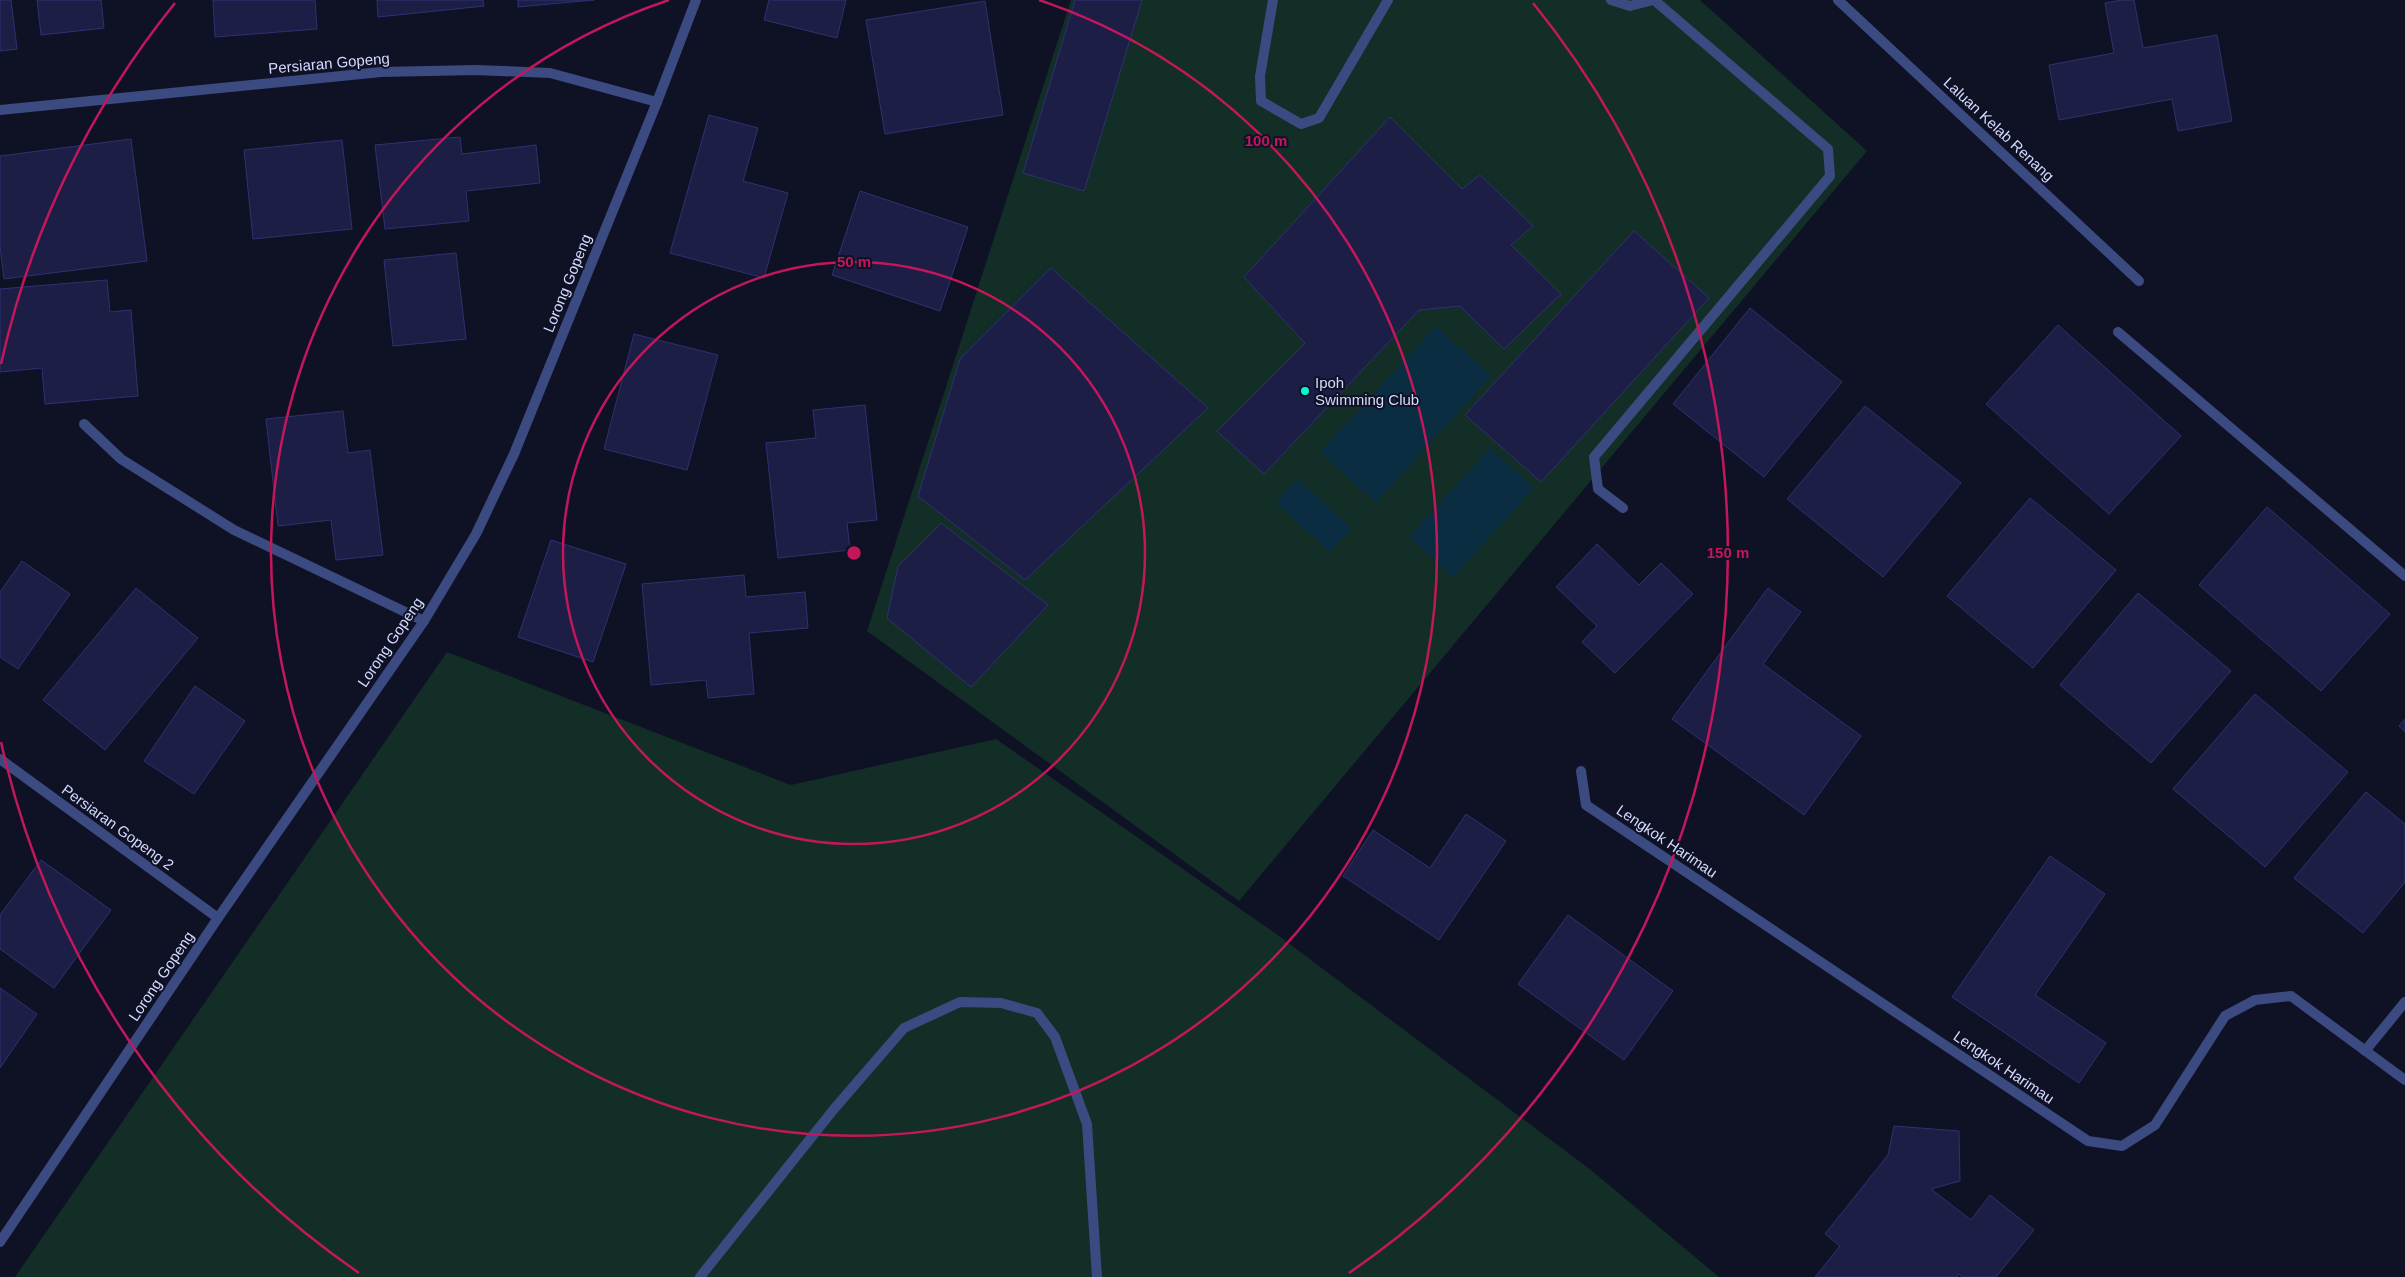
<svg xmlns="http://www.w3.org/2000/svg" width="2405" height="1277" font-family="Arial,sans-serif">
  <rect width="100%" height="100%" fill="#0f1125"/>
  <g fill="#122e26">
    <polygon points="1071,0 1700,0 1867,151 1239,901 867,631"/>
    <polygon points="447,652 791,785 996,739 1275,933 1591,1170 1719,1277 15,1277"/>
  </g>
  <g fill="#0b2d41">
    <polygon points="1436,326 1491,376 1376,503 1320,452"/>
    <polygon points="1490,448 1534,488 1453,577 1409,537"/>
    <polygon points="1298,479 1351,528 1329,552 1276,502"/>
  </g>
  <g fill="#1c1e45" stroke="#2e3270">
    <polygon points="0,0 11,0 17,49 0,51"/>
    <polygon points="37,0 101,0 104,28 41,35"/>
    <polygon points="213,0 315,0 317,29 215,37"/>
    <polygon points="377,0 483,0 484,6 378,17"/>
    <polygon points="518,0 594,0 518,7"/>
    <polygon points="769,0 846,0 837,38 764,20"/>
    <polygon points="1075,0 1142,0 1084,191 1023,173"/>
    <polygon points="2122,0 2134,0 2143,48 2217,35 2232,121 2178,131 2172,99 2059,120 2049,65 2114,53 2105,3"/>
    <polygon points="985,1 1003,115 885,134 866,20"/>
    <polygon points="709,115 758,128 743,181 788,193 764,278 670,253"/>
    <polygon points="1390,117 1462,189 1480,175 1533,226 1511,245 1561,294 1504,349 1460,306 1419,310 1264,474 1217,431 1305,343 1244,277"/>
    <polygon points="460,137 462,154 536,145 540,183 466,191 469,221 385,229 375,145"/>
    <polygon points="131,139 147,261 4,279 0,247 0,156"/>
    <polygon points="342,140 352,229 253,239 244,150"/>
    <polygon points="860,191 968,227 940,311 832,275"/>
    <polygon points="1634,231 1709,298 1541,482 1465,415"/>
    <polygon points="456,253 466,339 393,346 384,260"/>
    <polygon points="1051,268 1208,408 1025,580 918,496 960,359"/>
    <polygon points="107,280 110,312 131,310 138,396 45,404 42,368 0,372 0,289"/>
    <polygon points="1750,308 1842,382 1764,477 1673,404"/>
    <polygon points="2058,325 2181,436 2109,514 1986,404"/>
    <polygon points="634,334 718,355 687,470 604,449"/>
    <polygon points="865,405 877,520 847,523 850,550 778,558 766,443 816,438 813,410"/>
    <polygon points="1865,406 1961,483 1883,577 1787,499"/>
    <polygon points="343,411 348,453 370,450 383,555 336,560 331,520 278,526 266,419"/>
    <polygon points="2030,498 2116,570 2033,668 1947,596"/>
    <polygon points="2267,507 2390,614 2321,691 2199,585"/>
    <polygon points="941,523 1048,605 971,687 887,618 898,566"/>
    <polygon points="551,540 626,564 593,662 518,637"/>
    <polygon points="1597,544 1639,585 1661,563 1693,594 1615,673 1582,642 1597,626 1556,587"/>
    <polygon points="22,561 70,594 18,669 0,657 0,592"/>
    <polygon points="744,575 746,597 805,592 808,628 749,633 754,694 708,698 706,680 651,685 642,584"/>
    <polygon points="136,588 198,638 105,750 43,700"/>
    <polygon points="1768,588 1801,612 1763,664 1861,736 1804,815 1672,719"/>
    <polygon points="2138,593 2231,671 2151,763 2060,685"/>
    <polygon points="195,686 245,721 194,794 144,761"/>
    <polygon points="2255,694 2348,772 2265,867 2173,789"/>
    <polygon points="2405,719 2405,732 2399,726"/>
    <polygon points="2366,792 2405,824 2405,882 2363,933 2294,878"/>
    <polygon points="1466,814 1506,841 1439,940 1343,876 1373,830 1430,868"/>
    <polygon points="2050,856 2105,894 2035,995 2106,1043 2079,1083 1952,997"/>
    <polygon points="41,860 111,910 54,988 0,949 0,915"/>
    <polygon points="1568,915 1673,991 1624,1060 1518,984"/>
    <polygon points="0,988 37,1014 0,1068"/>
    <polygon points="1894,1126 1959,1131 1960,1181 1931,1189 1971,1220 1990,1195 2034,1230 1996,1277 1963,1277 1959,1274 1957,1277 1815,1277 1840,1246 1825,1234 1888,1155"/>
  </g>
  <g fill="none" stroke-linecap="round" stroke-linejoin="round">
    <g stroke="#3b4b82" stroke-width="10">
      <polyline points="1273,0 1260,76 1261,101 1301,124 1319,118 1388,0"/>
      <polyline points="1611,0 1630,6 1653,0"/>
      <polyline points="2118,332 2405,576"/>
      <polyline points="1623,508 1598,489 1594,457 1830,176 1828,149 1654,0"/>
      <polyline points="2365,1051 2405,1002"/>
      <polyline points="700,1277 834,1109 904,1028 960,1002 1001,1003 1037,1013 1055,1037 1087,1124 1097,1277"/>
    </g>
    <g stroke="#3b4b82" stroke-width="10">
      <polyline points="1838,0 2139,281"/>
      <polyline points="0,110 381,72 476,70 550,73 657,102"/>
      <polyline points="84,424 121,459 234,530 424,621"/>
      <polyline points="0,759 218,918"/>
      <polyline points="1581,771 1586,805 2088,1141 2122,1146 2155,1125 2225,1016 2255,1000 2291,996 2405,1080"/>
      <polyline points="0,1242 218,918 424,621 476,534 514,454 657,102 696,0"/>
    </g>
  </g>
  <g fill="none" stroke="#c2185b" stroke-width="2.5">
    <circle cx="854" cy="553" r="291"/>
    <path d="M1039 0A583 583 0 1 1 669 0"/>
    <path d="M359 1273A874 874 0 0 1 1 742M1 364A874 874 0 0 1 175 3M1533 3A874 874 0 0 1 1349 1273"/>
  </g>
  <circle fill="#06f8d1" stroke="#0f1125" stroke-width="2" cx="1305" cy="391" r="5"/>
  <g text-anchor="middle" dominant-baseline="central" stroke-width="4" stroke-linejoin="round" paint-order="stroke">
    <g font-size="15" fill="#d4dafe" stroke="#0f1125">
      <text transform="translate(329 63) rotate(-5)">Persiaran Gopeng</text>
      <text transform="translate(1999 129) rotate(43)">Laluan Kelab Renang</text>
      <text transform="translate(567 283) rotate(-68)">Lorong Gopeng</text>
      <text transform="translate(390 642) rotate(-56)">Lorong Gopeng</text>
      <text transform="translate(118 827) rotate(36)">Persiaran Gopeng 2</text>
      <text transform="translate(1667 841) rotate(34)">Lengkok Harimau</text>
      <text transform="translate(161 976) rotate(-56)">Lorong Gopeng</text>
      <text transform="translate(2004 1067) rotate(34)">Lengkok Harimau</text>
    </g>
    <g font-size="15" fill="#d4dafe" stroke="#0f1125" text-anchor="start">
      <text x="1315" y="382">Ipoh<tspan x="1315" dy="17">Swimming Club</tspan></text>
    </g>
  </g>
  <circle cx="854" cy="553" r="8" fill="#c2185b" stroke="#0f1125" stroke-width="2.5"/>
  <g font-size="15" text-anchor="middle" font-weight="bold" fill="#c2185b" stroke="#0f1125" stroke-width="4" stroke-linejoin="round" paint-order="stroke">
    <text x="1266" y="146">100 m</text>
    <text x="854" y="267">50 m</text>
    <text x="1728" y="558">150 m</text>
  </g>
</svg>
